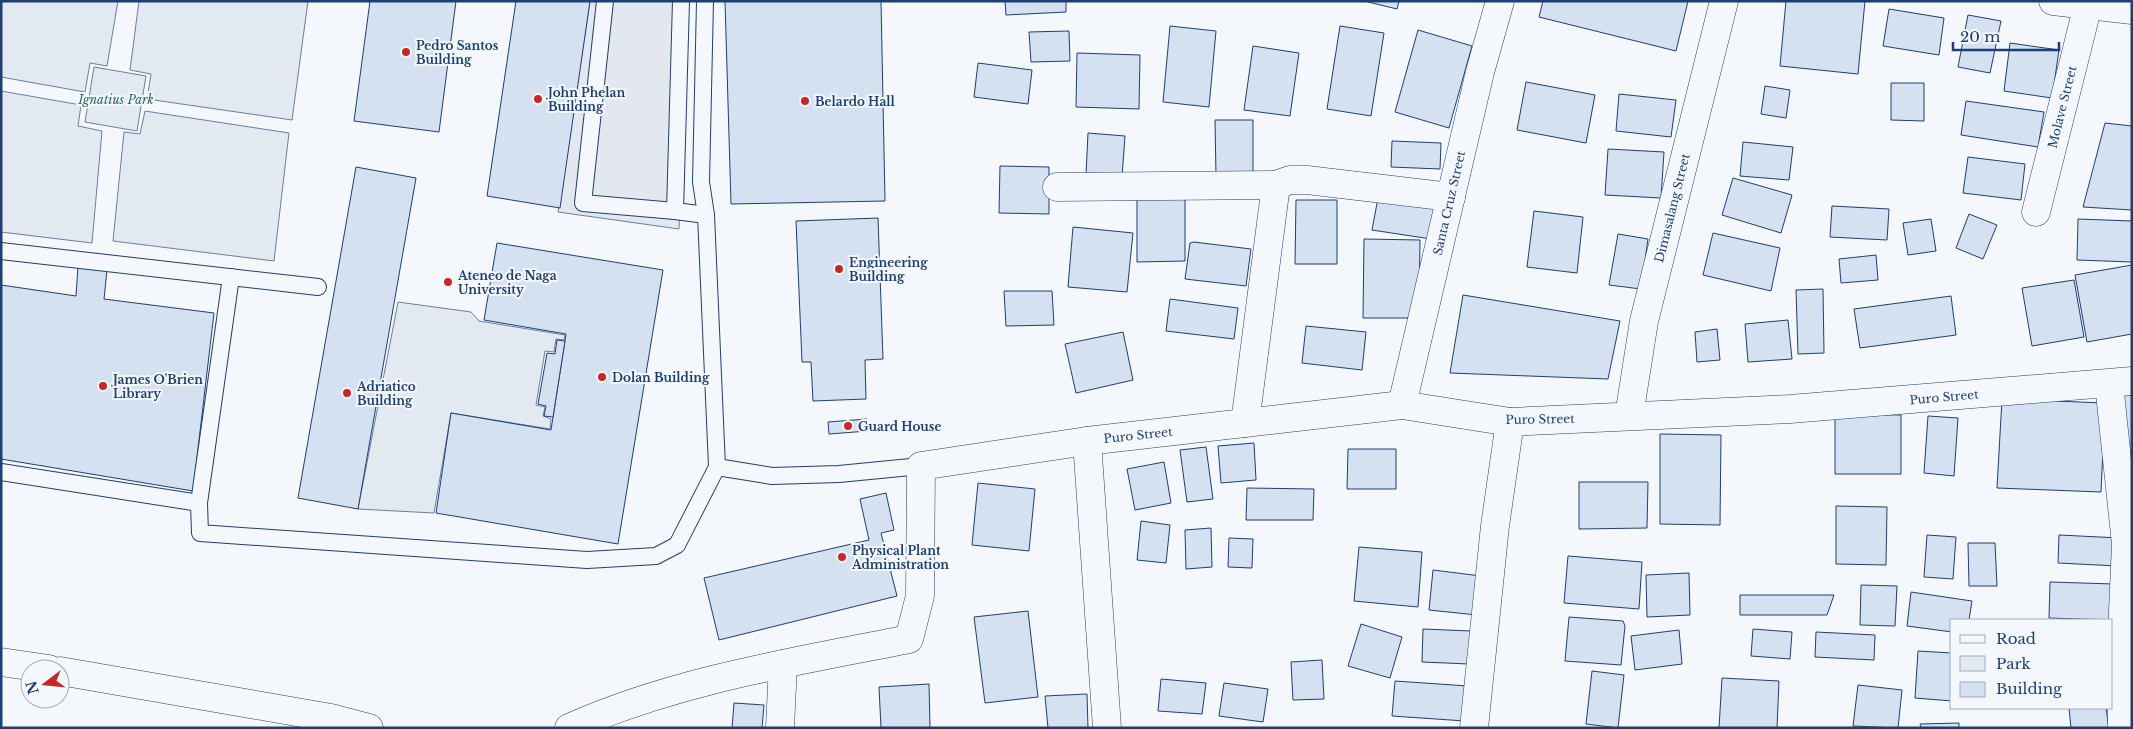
<svg xmlns="http://www.w3.org/2000/svg" width="2133" height="729" font-family="'Libre Baskerville',serif">
  <rect width="100%" height="100%" fill="#f4f7fb"/>
  <g fill="#e3e9f0" stroke="#687fa3">
    <polygon points="1,1 118,1 107,66 90,63 85,92 1,77"/>
    <polygon points="139,1 308,1 292,120 147,99 151,74 130,70"/>
    <polygon points="94,67 146,76 137,131 85,122"/>
    <polygon points="1,91 81,105 78,126 102,131 92,243 1,232"/>
    <polygon points="145,111 289,133 274,261 113,241 124,132 140,134"/>
    <polygon points="398,302 471,312 479,321 565,335 564,340 556,339 554,352 545,351 536,405 545,407 543,416 551,419 550,429 451,413 434,513 358,509"/>
  </g>
  <polygon fill="#e3e8f0" stroke="#687fa3" points="590,1 689,1 679,229 558,212"/>
  <g fill="#d5e0f0" stroke="#1d3f73">
    <polygon points="370,1 456,1 439,132 354,121"/>
    <polygon points="516,1 590,1 560,208 487,196"/>
    <polygon points="725,1 881,1 885,201 731,204"/>
    <polygon points="1005,1 1066,1 1066,12 1006,15"/>
    <polygon points="1364,1 1399,1 1397,9"/>
    <polygon points="1543,1 1688,1 1676,51 1539,17"/>
    <polygon points="1786,1 1865,1 1858,74 1780,66"/>
    <polygon points="1889,9 1944,18 1939,55 1883,46"/>
    <polygon points="1968,15 2001,21 1990,73 1958,67"/>
    <polygon points="1170,26 1216,31 1209,107 1163,102"/>
    <polygon points="1340,26 1384,33 1371,116 1327,109"/>
    <polygon points="1418,30 1472,46 1449,128 1395,112"/>
    <polygon points="1069,31 1070,61 1031,62 1029,32"/>
    <polygon points="2010,43 2059,50 2052,98 2004,91"/>
    <polygon points="1253,46 1299,53 1290,116 1244,110"/>
    <polygon points="1077,53 1140,55 1139,109 1076,107"/>
    <polygon points="978,63 1032,70 1028,104 974,97"/>
    <polygon points="1526,82 1595,95 1586,143 1517,130"/>
    <polygon points="1891,83 1924,83 1924,121 1891,120"/>
    <polygon points="1765,86 1790,90 1786,118 1761,114"/>
    <polygon points="1619,94 1676,100 1671,137 1616,131"/>
    <polygon points="1966,101 2044,112 2038,147 1961,135"/>
    <polygon points="1215,120 1253,120 1253,175 1216,176"/>
    <polygon points="2105,123 2132,126 2132,210 2083,207"/>
    <polygon points="1088,133 1125,136 1122,177 1086,175"/>
    <polygon points="1392,141 1441,143 1440,169 1391,167"/>
    <polygon points="1743,142 1793,147 1789,180 1740,176"/>
    <polygon points="1608,149 1664,152 1661,198 1605,195"/>
    <polygon points="1968,157 2025,164 2021,200 1963,193"/>
    <polygon points="1000,166 1049,167 1049,214 999,213"/>
    <polygon points="356,167 416,178 358,509 298,498"/>
    <polygon points="1733,178 1792,195 1781,233 1722,215"/>
    <polygon points="1137,198 1185,198 1185,261 1137,262"/>
    <polygon points="1378,198 1436,207 1431,239 1372,230"/>
    <polygon points="1296,200 1337,200 1337,264 1295,264"/>
    <polygon points="1832,206 1889,209 1887,240 1830,237"/>
    <polygon points="1534,211 1583,217 1577,273 1527,267"/>
    <polygon points="1969,214 1997,225 1983,259 1956,248"/>
    <polygon points="878,218 883,359 865,360 866,399 813,401 811,362 802,362 796,221"/>
    <polygon points="1931,219 1936,251 1908,255 1903,223"/>
    <polygon points="2078,219 2132,221 2132,262 2077,260"/>
    <polygon points="1073,227 1133,233 1127,292 1068,287"/>
    <polygon points="1713,233 1780,248 1771,291 1703,275"/>
    <polygon points="1618,234 1648,239 1641,289 1609,285"/>
    <polygon points="1364,239 1420,240 1419,318 1363,318"/>
    <polygon points="1194,242 1251,249 1246,286 1185,279 1190,243"/>
    <polygon points="497,243 663,270 618,544 436,513 451,413 551,430 566,334 484,320"/>
    <polygon points="1876,255 1878,280 1841,283 1839,259"/>
    <polygon points="2132,265 2132,334 2087,342 2075,275"/>
    <polygon points="78,266 107,270 104,299 214,313 193,491 1,459 1,285 76,296"/>
    <polygon points="2074,280 2084,337 2032,346 2022,288"/>
    <polygon points="1823,289 1824,353 1798,354 1796,290"/>
    <polygon points="1004,291 1052,291 1054,325 1006,326"/>
    <polygon points="1463,295 1620,321 1608,379 1450,373"/>
    <polygon points="1951,296 1956,335 1860,348 1854,309"/>
    <polygon points="1170,299 1238,308 1234,339 1166,331"/>
    <polygon points="1788,320 1792,359 1748,362 1745,324"/>
    <polygon points="1306,326 1366,332 1362,370 1302,363"/>
    <polygon points="1717,329 1720,360 1697,362 1695,332"/>
    <polygon points="1123,332 1133,380 1076,393 1065,344"/>
    <polygon points="557,340 565,341 553,417 544,416 546,406 538,404 547,353 555,354"/>
    <polygon points="2132,395 2132,452 2126,452 2122,396"/>
    <polygon points="2002,399 2105,403 2101,492 1997,488"/>
    <polygon points="1835,414 1901,415 1901,474 1835,474"/>
    <polygon points="1928,416 1958,418 1954,476 1924,473"/>
    <polygon points="867,419 868,431 829,434 828,422"/>
    <polygon points="1660,434 1721,435 1720,525 1660,524"/>
    <polygon points="1254,443 1256,480 1221,483 1218,446"/>
    <polygon points="1206,447 1213,499 1187,502 1180,450"/>
    <polygon points="1348,449 1396,449 1396,489 1347,489"/>
    <polygon points="1164,462 1171,503 1135,510 1127,469"/>
    <polygon points="1579,482 1648,482 1647,528 1579,529"/>
    <polygon points="978,483 1035,489 1029,551 972,545"/>
    <polygon points="1247,488 1314,489 1313,520 1246,520"/>
    <polygon points="886,493 894,530 881,533 897,596 719,640 704,578 869,540 860,499"/>
    <polygon points="1836,506 1887,507 1886,565 1836,564"/>
    <polygon points="1141,521 1170,525 1166,563 1137,560"/>
    <polygon points="1211,528 1212,567 1186,569 1185,530"/>
    <polygon points="1927,535 1956,537 1953,579 1924,577"/>
    <polygon points="2059,535 2120,538 2118,566 2058,563"/>
    <polygon points="1229,538 1253,539 1252,568 1228,567"/>
    <polygon points="1968,543 1995,543 1997,586 1969,586"/>
    <polygon points="1359,547 1422,552 1418,607 1354,601"/>
    <polygon points="1568,556 1642,562 1639,609 1564,603"/>
    <polygon points="1433,570 1481,576 1477,615 1429,610"/>
    <polygon points="1689,573 1690,615 1647,617 1646,575"/>
    <polygon points="2050,582 2114,584 2113,620 2049,618"/>
    <polygon points="1861,585 1897,586 1895,626 1860,625"/>
    <polygon points="1911,592 1972,601 1969,620 1952,620 1952,632 1907,626"/>
    <polygon points="1740,595 1834,595 1827,615 1740,615"/>
    <polygon points="1028,611 1038,697 985,703 974,617"/>
    <polygon points="1569,617 1623,621 1625,626 1621,665 1565,661"/>
    <polygon points="1361,624 1402,637 1390,678 1348,666"/>
    <polygon points="1423,629 1471,631 1469,664 1422,662"/>
    <polygon points="1753,629 1792,632 1790,659 1751,656"/>
    <polygon points="1679,630 1682,664 1635,670 1631,636"/>
    <polygon points="1816,632 1875,635 1874,660 1815,657"/>
    <polygon points="1918,651 1952,653 1952,701 1915,698"/>
    <polygon points="1322,660 1324,699 1293,700 1291,662"/>
    <polygon points="1592,671 1624,675 1618,728 1586,724"/>
    <polygon points="1722,678 1779,681 1777,728 1719,728"/>
    <polygon points="1161,679 1206,683 1202,714 1158,711"/>
    <polygon points="1395,681 1468,686 1465,721 1392,716"/>
    <polygon points="1224,683 1268,689 1263,722 1219,716"/>
    <polygon points="929,684 930,728 881,728 879,687"/>
    <polygon points="1858,685 1902,690 1898,728 1853,726"/>
    <polygon points="1087,694 1088,728 1048,728 1045,696"/>
    <polygon points="734,703 764,705 762,728 732,728"/>
    <polygon points="2069,708 2106,708 2109,728 2071,728"/>
    <polygon points="1959,723 1959,728 1921,728 1920,724"/>
  </g>
  <g fill="none" stroke-linecap="round" stroke-linejoin="round">
    <defs>
      <g id="service">
        <polyline points="605,1 583,203 675,211 681,1"/>
        <polyline points="705,1 701,182 706,215 717,467 772,476 839,474 921,466"/>
        <polyline points="675,211 706,215"/>
        <polyline points="1,251 318,287"/>
        <polyline points="1,472 199,503 200,533 587,560 656,556 677,545 717,467"/>
        <polyline points="199,503 231,277"/>
      </g>
      <g id="minor">
        <polyline points="2053,1 2132,10"/>
        <polyline points="1276,185 1290,180 1307,180 1451,197"/>
        <polyline points="1057,187 1276,185 1245,423"/>
        <polyline points="2036,212 2089,1"/>
        <polyline points="2109,384 2126,544 2121,656 2122,728"/>
        <polyline points="1402,405 1480,72 1500,1"/>
        <polyline points="1629,416 1644,321 1724,1"/>
        <polyline points="1087,441 1107,728"/>
        <polyline points="1,662 49,669"/>
        <polyline points="60,671 331,718 369,728"/>
        <path d="M569 728C677 680 794 662 909 639L920 596 921 466 1087 441 1402 405 1510 422 1790 409 2132 381"/>
        <polyline points="780,728 783,664"/>
        <polyline points="1474,728 1495,526 1510,422"/>
      </g>
    </defs>
    <use href="#service" stroke="#1d3f73" stroke-width="18"/>
    <use href="#minor" stroke="#1d3f73" stroke-width="29"/>
    <use href="#service" stroke="#f4f7fb" stroke-width="16"/>
    <use href="#minor" stroke="#f4f7fb" stroke-width="28"/>
  </g>
  <g fill="#c62828" stroke="#f4f7fb" stroke-width="2">
    <circle cx="406" cy="52" r="5"/>
    <circle cx="538" cy="99" r="5"/>
    <circle cx="805" cy="101" r="5"/>
    <circle cx="839" cy="269" r="5"/>
    <circle cx="448" cy="282" r="5"/>
    <circle cx="602" cy="377" r="5"/>
    <circle cx="103" cy="386" r="5"/>
    <circle cx="347" cy="393" r="5"/>
    <circle cx="848" cy="426" r="5"/>
    <circle cx="842" cy="557" r="5"/>
  </g>
  <g text-anchor="middle" dominant-baseline="central" stroke-width="4" stroke-linejoin="round" paint-order="stroke">
    <g font-size="12" font-weight="bold" fill="#1d3f73" stroke="#f4f7fb" text-anchor="start">
      <text x="416" y="45">Pedro Santos<tspan x="416" dy="14">Building</tspan></text>
      <text x="548" y="92">John Phelan<tspan x="548" dy="14">Building</tspan></text>
      <text x="815" y="101">Belardo Hall</text>
      <text x="849" y="262">Engineering<tspan x="849" dy="14">Building</tspan></text>
      <text x="458" y="275">Ateneo de Naga<tspan x="458" dy="14">University</tspan></text>
      <text x="612" y="377">Dolan Building</text>
      <text x="113" y="379">James O'Brien<tspan x="113" dy="14">Library</tspan></text>
      <text x="357" y="386">Adriatico<tspan x="357" dy="14">Building</tspan></text>
      <text x="858" y="426">Guard House</text>
      <text x="852" y="550">Physical Plant<tspan x="852" dy="14">Administration</tspan></text>
    </g>
    <g font-size="12" font-style="italic" fill="#2c6c60" stroke="#f4f7fb">
      <text x="116" y="99">Ignatius Park</text>
    </g>
    <g font-size="12" fill="#1d3f73" stroke="#f4f7fb">
      <text transform="translate(2062 107) rotate(-76)">Molave Street</text>
      <text transform="translate(1449 203) rotate(-77)">Santa Cruz Street</text>
      <text transform="translate(1672 208) rotate(-76)">Dimasalang Street</text>
      <text transform="translate(1944 397) rotate(-5)">Puro Street</text>
      <text transform="translate(1540 419) rotate(-1)">Puro Street</text>
      <text transform="translate(1138 435) rotate(-6)">Puro Street</text>
    </g>
  </g>
  <rect width="2133" height="729" fill="none" stroke="#1d3f73" stroke-width="5"/>
  <rect x="1950" y="619" width="162" height="90" fill="#f4f7fb" stroke="#9eadc5"/>
  <rect x="1960" y="635" width="25" height="8" fill="#f4f7fb" stroke="#9eadc5"/>
  <text x="1996" y="644" font-size="15" fill="#1d3f73">Road</text>
  <rect x="1960" y="656" width="25" height="15" fill="#e3e9f0" stroke="#9eadc5"/>
  <text x="1996" y="669" font-size="15" fill="#1d3f73">Park</text>
  <rect x="1960" y="682" width="25" height="15" fill="#d5e0f0" stroke="#9eadc5"/>
  <text x="1996" y="694" font-size="15" fill="#1d3f73">Building</text>
  <g transform="translate(45 684) rotate(254)"><circle r="24" fill="#f4f7fb" stroke="#9eadc5"/>
  <path d="M0-4L9 19L0 12L-9 19Z" fill="#c62828"/>
  <text y="-8" font-size="14" font-weight="bold" text-anchor="middle" fill="#1d3f73">N</text>
  </g>
  <path d="M1953 42v8h106v-8" fill="none" stroke="#1d3f73" stroke-width="2.5"/>
  <text x="1960" y="42" font-size="15" fill="#1d3f73" stroke="#f4f7fb" stroke-width="4" paint-order="stroke">20 m</text>
</svg>
